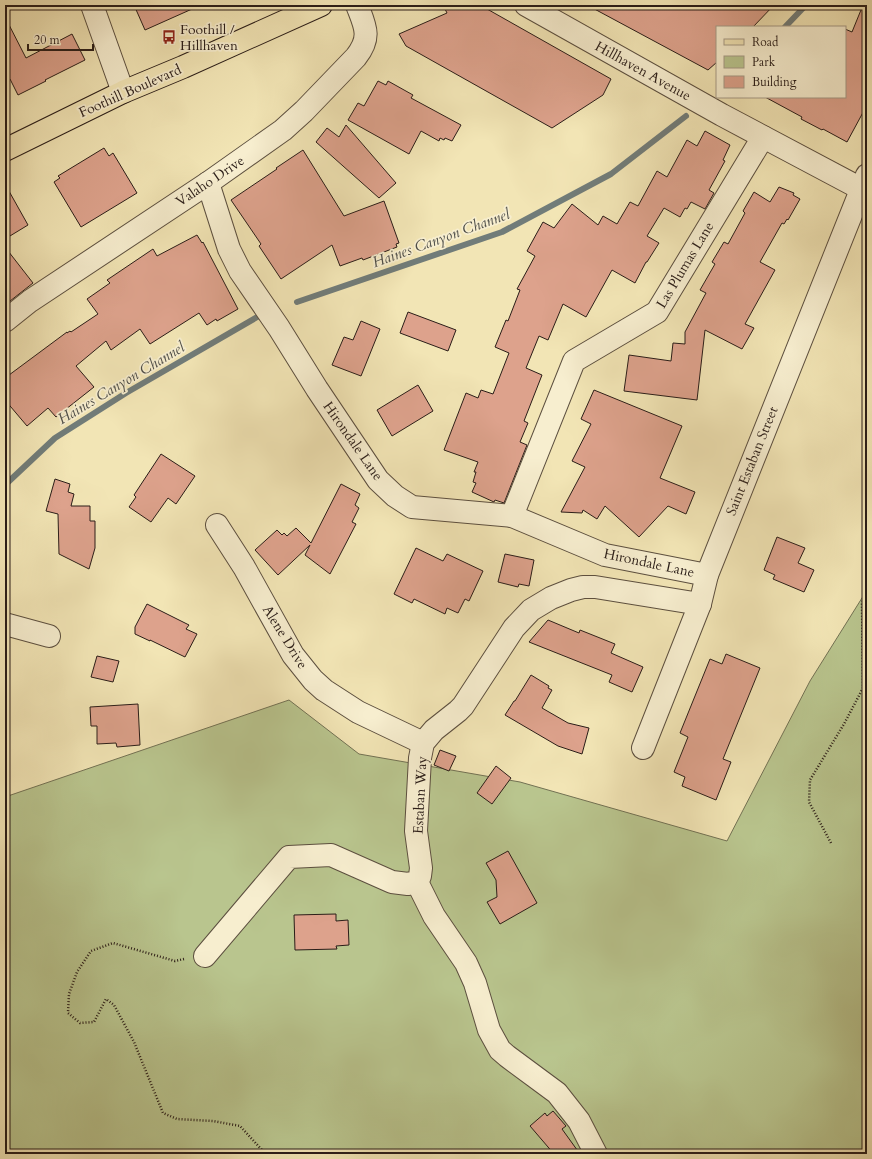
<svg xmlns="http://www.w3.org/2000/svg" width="872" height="1159" font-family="Cardo,serif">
  <rect width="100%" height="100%" fill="#f2e5b5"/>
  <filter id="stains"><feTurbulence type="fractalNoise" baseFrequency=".005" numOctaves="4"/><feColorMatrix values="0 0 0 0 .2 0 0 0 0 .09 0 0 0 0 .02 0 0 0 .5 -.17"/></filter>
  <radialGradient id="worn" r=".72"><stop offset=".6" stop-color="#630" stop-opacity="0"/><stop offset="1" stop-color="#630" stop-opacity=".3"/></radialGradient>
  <polygon fill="#b9c58e" stroke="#727153" points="867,590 867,1154 5,1154 5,797 289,700 359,754 520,782 727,841 810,681"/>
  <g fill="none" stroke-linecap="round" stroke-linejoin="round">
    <g stroke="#717c79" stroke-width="6">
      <polyline points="785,27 806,5"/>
      <polyline points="297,302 502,232 611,174 686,116"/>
      <polyline points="5,485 55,438 126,393 259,316"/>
    </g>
  </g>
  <g fill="#dda28c" stroke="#2a1d18">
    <polygon points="134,5 201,5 145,30"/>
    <polygon points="443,5 480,5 611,79 603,95 552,128 406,46 399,34 447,13"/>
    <polygon points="587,5 774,5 753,27 717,27 717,62 708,70"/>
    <polygon points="863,5 867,5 867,105 847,142 823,129 822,130 801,119 802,117 765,97 845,97 845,29 852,32"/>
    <polygon points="5,17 26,58 72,34 85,60 45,80 46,81 18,95 10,79 5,81"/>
    <polygon points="378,81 386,85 388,81 413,95 411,98 461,125 452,141 445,138 444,140 440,138 439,141 421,131 409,154 348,120 358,103 364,106"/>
    <polygon points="346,125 396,183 379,198 316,142 327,128 339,137"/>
    <polygon points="705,131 730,145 723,160 725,161 709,190 714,193 705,209 691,202 687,209 685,208 680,217 664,208 647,236 659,243 647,262 646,262 635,283 612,270 586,317 563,304 548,340 539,336 526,368 542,375 524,421 528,423 520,442 527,445 504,503 495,500 494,502 472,492 476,483 473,482 476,472 474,472 478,462 444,450 466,393 478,398 481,390 493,394 509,353 495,347 506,320 508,321 520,290 517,289 535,256 527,251 538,231 543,222 554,228 572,204 598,225 603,216 617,224 630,202 638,206 657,171 667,177 687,140 697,146"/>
    <polygon points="104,148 109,156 113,153 137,193 81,227 54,182 60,178 58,176"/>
    <polygon points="303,150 344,216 384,201 399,243 396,244 397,247 363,260 362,258 340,266 332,245 281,279 259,246 261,244 231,200 277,169 276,168"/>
    <polygon points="5,184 28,225 5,239"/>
    <polygon points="779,187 794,193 793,195 800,199 788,220 787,219 784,224 782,223 760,262 775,270 745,324 754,328 742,349 705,330 697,400 624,391 629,355 671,361 673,343 685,344 685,332 706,293 700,290 715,264 712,262 724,242 728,244 745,213 743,211 754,192 770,202"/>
    <polygon points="197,235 202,243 203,242 238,309 217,321 216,319 207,325 199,313 150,344 140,329 111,350 106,341 76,366 94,387 56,417 48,408 27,426 5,400 5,378 67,332 67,333 70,331 71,332 98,314 87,299 110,283 107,280 153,249 157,256"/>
    <polygon points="5,247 33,283 5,305"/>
    <polygon points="408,312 456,330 448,351 400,333"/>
    <polygon points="361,321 380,329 361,376 332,365 344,337 353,340"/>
    <polygon points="418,385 433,411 392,436 377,410"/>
    <polygon points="594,390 682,426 660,478 695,492 686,514 668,506 639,537 605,506 597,519 583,510 582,513 561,512 585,467 572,461 591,424 581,419"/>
    <polygon points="161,454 195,476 176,504 168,498 151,522 129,507 136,497 134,495"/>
    <polygon points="55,479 70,484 68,492 74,494 71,506 90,506 90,521 95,521 95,548 89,569 59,554 58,514 46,511"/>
    <polygon points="341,484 360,494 355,505 359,508 352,522 356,524 330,574 305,555 310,545 278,575 255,550 277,530 282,535 284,533 287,536 296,528 311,543"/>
    <polygon points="777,537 805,548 798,563 814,570 804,592 773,579 775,575 764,570"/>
    <polygon points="416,548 443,561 447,554 483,571 469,601 465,599 458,613 447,608 445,614 414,599 412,603 394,594"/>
    <polygon points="505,554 534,560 529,586 519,584 518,587 498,582"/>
    <polygon points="147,604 189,625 186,629 197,634 185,657 150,640 150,641 135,634 135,627"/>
    <polygon points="548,620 579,633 580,630 615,644 611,653 643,667 632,692 609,682 612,675 529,642"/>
    <polygon points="726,654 760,668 723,759 731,762 716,800 682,786 685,777 674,772 688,737 680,733 710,659 722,664"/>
    <polygon points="97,656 119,661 113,682 91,677"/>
    <polygon points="531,675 549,686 548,688 552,690 542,708 568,723 589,728 582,754 558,746 505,715 514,701 515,701"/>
    <polygon points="138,704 140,745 117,747 116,743 97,744 97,726 91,726 90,707"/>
    <polygon points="440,750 456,756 449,771 434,765"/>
    <polygon points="496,766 511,778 492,804 477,793"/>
    <polygon points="508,851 537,903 500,924 487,902 497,897 496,880 486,863"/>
    <polygon points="336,914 336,921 348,920 349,945 336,946 337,949 295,950 294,915"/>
    <polygon points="553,1111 566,1126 562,1129 580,1154 554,1154 530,1126 545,1113 547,1116"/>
  </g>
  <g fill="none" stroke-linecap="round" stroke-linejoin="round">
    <defs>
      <g id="minor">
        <polyline points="92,5 123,92"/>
        <polyline points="526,5 722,115 867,192"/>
        <polyline points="208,183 229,249 240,271 279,328 317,389 378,480 395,496 412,507 512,516 605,555 707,575"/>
        <path d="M5 321 30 301 208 183 283 130 304 111 356 57C372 37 365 26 357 5"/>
        <polyline points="512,516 574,361 657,312 763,137"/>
        <polyline points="217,525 244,567 293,655 313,680 324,690 358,712 423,743"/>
        <polyline points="5,624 49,636"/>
        <polyline points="643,748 700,604 707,575 867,175"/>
        <polyline points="417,882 434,916 466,963 475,983 489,1030 500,1050 507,1056 557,1093 579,1121 596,1154"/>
        <polyline points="205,956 289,857 331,855 392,882 408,884 417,882 420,876 421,868 416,831 420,758 423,743 434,730 458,711 463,706 514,628 531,610 551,598 571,590 583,587 595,587 700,604"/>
      </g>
      <polyline id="major" points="5,150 123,92 183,67 321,5"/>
    </defs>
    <use href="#minor" stroke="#5c4f3f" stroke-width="24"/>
    <use href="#major" stroke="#2a1d18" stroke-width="24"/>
    <g stroke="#2a1d18" stroke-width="2.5" stroke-dasharray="1 2" stroke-linecap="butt">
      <polyline points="831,843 809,802 810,780 844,724 863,688 862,604 867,583"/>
      <polyline points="184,959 175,961 113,943 91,951 77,972 69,994 68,1013 80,1023 94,1022 106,999 114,1005 134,1042 163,1113 177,1119 213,1121 240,1126 262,1150 272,1154"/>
    </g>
    <use href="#minor" stroke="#f7eecf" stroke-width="22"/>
    <use href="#major" stroke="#f2e5b5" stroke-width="22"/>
  </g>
  <defs>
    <symbol id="bus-bare" viewBox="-9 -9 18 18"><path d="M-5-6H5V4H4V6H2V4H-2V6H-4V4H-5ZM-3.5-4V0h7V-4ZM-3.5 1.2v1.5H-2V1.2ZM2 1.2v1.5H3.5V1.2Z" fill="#8f2418" stroke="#f7eecf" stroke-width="2.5" paint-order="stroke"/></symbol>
  </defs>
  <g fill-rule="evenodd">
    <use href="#bus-bare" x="159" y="27" width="20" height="20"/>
  </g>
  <g text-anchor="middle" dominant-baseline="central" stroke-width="3.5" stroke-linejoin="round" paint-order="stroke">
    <g font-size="14" fill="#2a1d18" stroke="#f7eecf" text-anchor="start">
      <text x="180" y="29">Foothill /<tspan x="180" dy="16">Hillhaven</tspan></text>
    </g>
    <g font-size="14" fill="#2a1d18" stroke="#f7eecf">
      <text transform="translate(643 71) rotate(29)">Hillhaven Avenue</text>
      <text transform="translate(130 91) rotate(-24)">Foothill Boulevard</text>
      <text transform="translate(210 181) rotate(-34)">Valaho Drive</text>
      <text transform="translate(685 265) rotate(-59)">Las Plumas Lane</text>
      <text transform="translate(353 441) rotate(55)">Hirondale Lane</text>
      <text transform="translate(752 461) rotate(-68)">Saint Estaban Street</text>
      <text transform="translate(649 563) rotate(12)">Hirondale Lane</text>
      <text transform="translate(285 637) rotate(58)">Alene Drive</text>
      <text transform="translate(420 795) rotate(-87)">Estaban Way</text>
    </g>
    <g font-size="15" font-style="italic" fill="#4d4d48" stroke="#f7eecf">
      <text transform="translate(441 238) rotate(-20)">Haines Canyon Channel</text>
      <text transform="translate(121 383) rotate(-31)">Haines Canyon Channel</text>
    </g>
  </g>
  <rect width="872" height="1159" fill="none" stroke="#f2e5b5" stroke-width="20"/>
  <rect x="6" y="6" width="860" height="1147" fill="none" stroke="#2a1d18" stroke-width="2"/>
  <rect x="10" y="10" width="852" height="1139" fill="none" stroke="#2a1d18"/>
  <rect x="716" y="26" width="130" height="72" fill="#f7eecf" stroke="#a59a86"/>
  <rect x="724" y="39" width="20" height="6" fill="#f2e5b5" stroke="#a59a86"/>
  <text x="752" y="46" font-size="12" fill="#2a1d18">Road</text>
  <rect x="724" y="56" width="20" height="12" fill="#b9c58e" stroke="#a59a86"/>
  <text x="752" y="66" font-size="12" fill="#2a1d18">Park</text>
  <rect x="724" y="76" width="20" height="12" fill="#dda28c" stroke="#a59a86"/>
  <text x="752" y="86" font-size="12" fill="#2a1d18">Building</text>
  <path d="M28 44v6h65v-6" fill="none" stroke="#2a1d18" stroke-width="2"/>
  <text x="34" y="44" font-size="12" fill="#2a1d18" stroke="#f7eecf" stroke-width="3" paint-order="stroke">20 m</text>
  <rect width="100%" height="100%" filter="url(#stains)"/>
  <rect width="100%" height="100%" fill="url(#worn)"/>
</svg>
